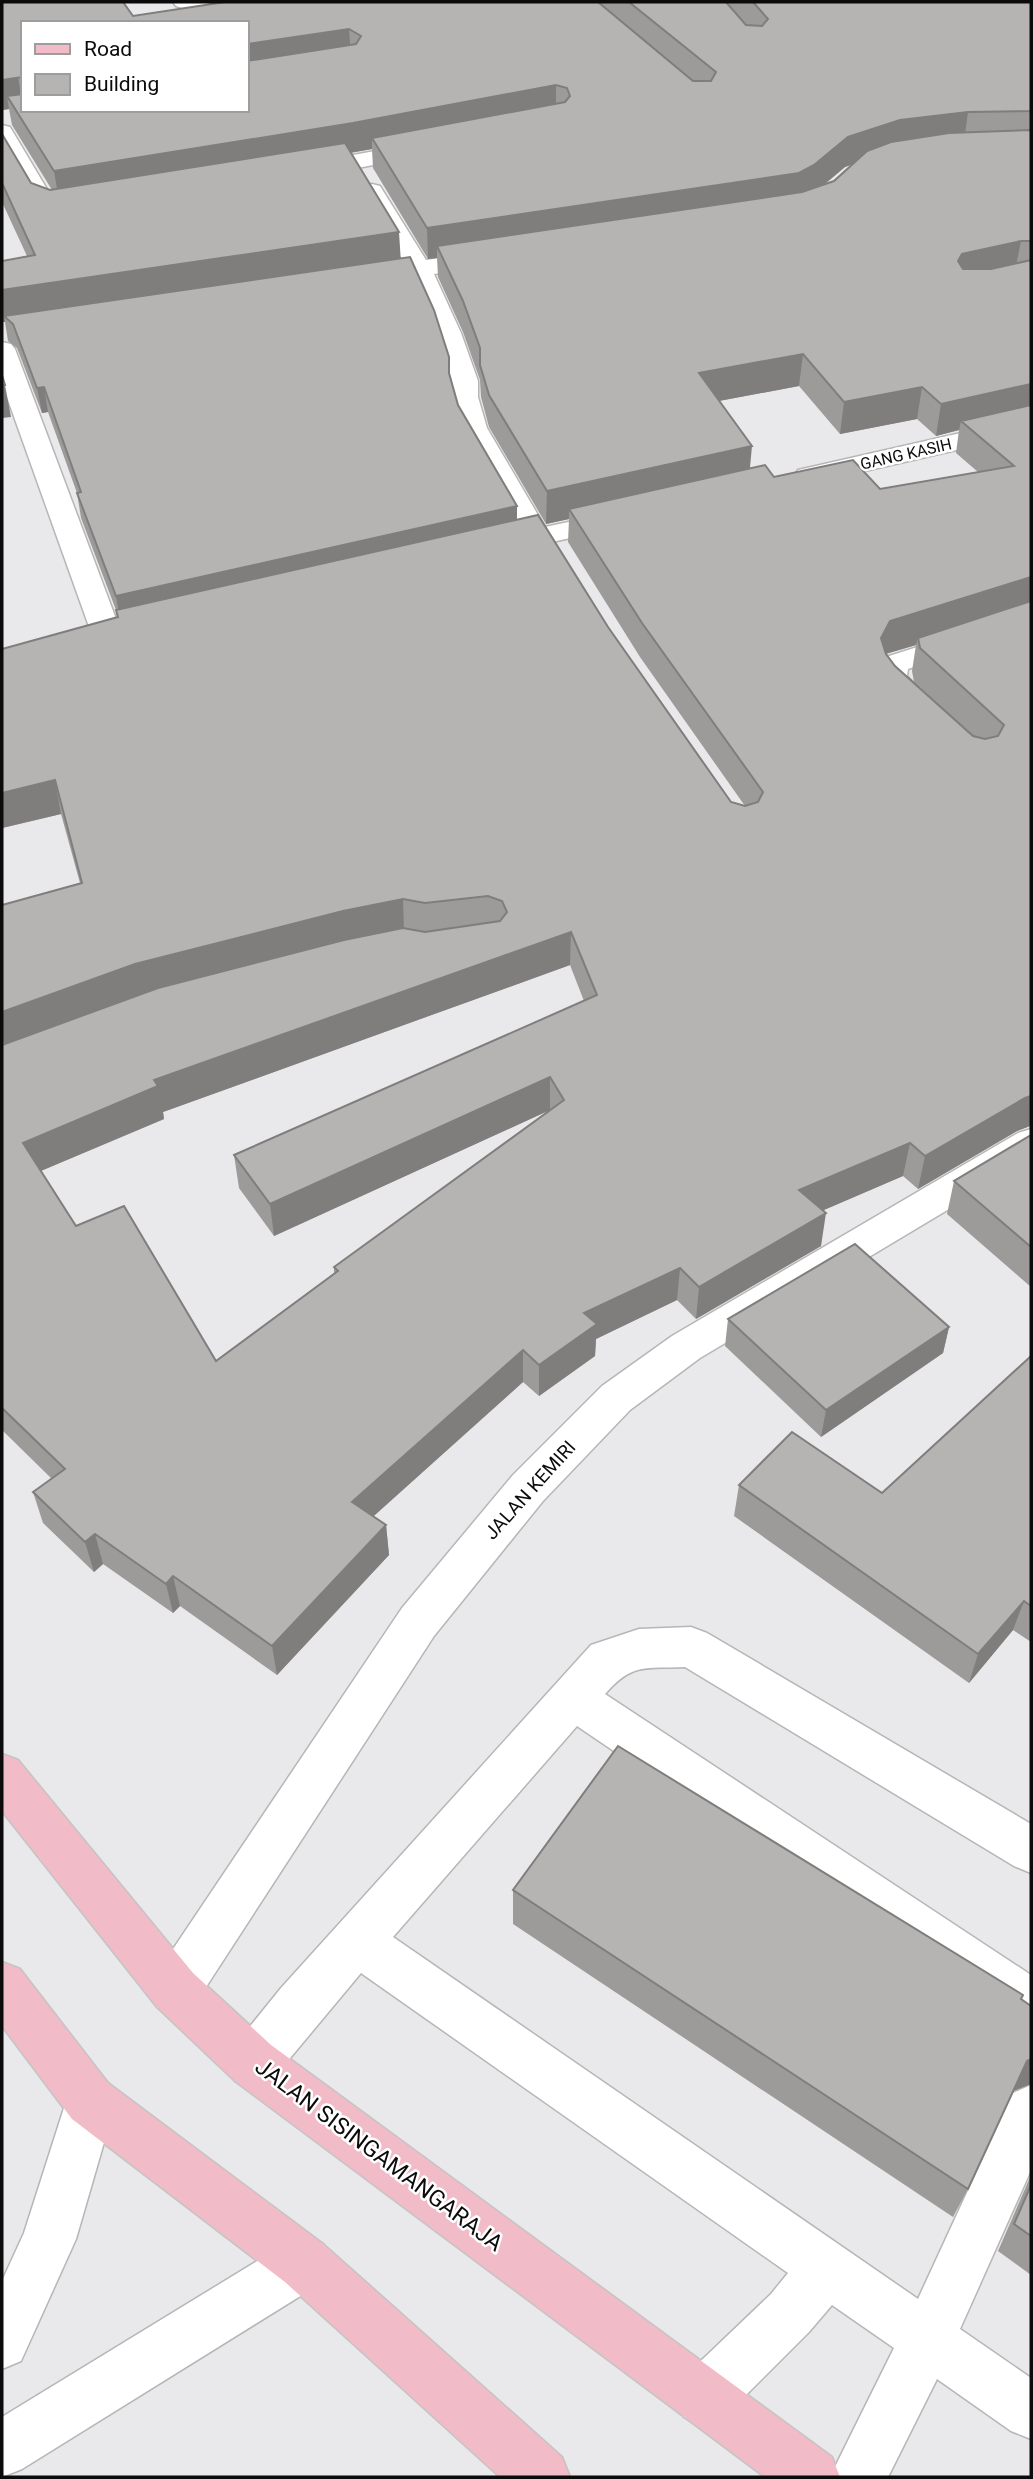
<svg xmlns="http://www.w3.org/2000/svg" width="1033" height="2479" font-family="Roboto,sans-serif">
  <rect width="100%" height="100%" fill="#e9e9eb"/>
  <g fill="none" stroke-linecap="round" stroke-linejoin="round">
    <defs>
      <g id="minor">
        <polygon points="173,2 203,2 250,16 253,20 247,25 247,23 231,23 176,6"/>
        <polygon points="2,125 10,127 13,132 54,201 76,205 80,210 76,215 55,218 37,211 2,151"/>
        <polygon points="424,142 432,144 435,149 432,154 304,178 296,176 293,171 296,166 304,164"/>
        <polygon points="372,184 380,186 426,260 488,251 496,253 500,258 496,263 488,265 434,274 461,333 478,381 478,397 487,428 545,527 620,511 630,513 634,519 630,525 497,554 487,552 483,546 487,540 520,532 461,428 452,397 452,381 437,333 411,277 364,284 355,282 352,277 355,272 404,264 361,191 364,186"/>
        <polygon points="2,342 11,344 15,349 122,635 117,641 107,644 97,641 92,635 2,383"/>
        <polygon points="1031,417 1031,433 808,484 798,482 794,476 798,470"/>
        <path d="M1031 611V629L908 669 907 676 936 707 932 714C908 720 890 696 877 678V671L886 657Z"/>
        <polygon points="1031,1129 1031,1160 700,1358 630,1410 543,1501 434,1636 193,2007 175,2015 157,2007 150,1990 157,1973 402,1608 513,1475 602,1386 672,1336 1018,1133"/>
        <path d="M691 1627 707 1633 1031 1824V1873L1014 1866 685 1667C645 1669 633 1662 605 1694L1031 1975V2029L1013 2022 577 1726 393 1937 918 2299 1013 2093 1031 2085V2170L960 2329 1031 2378V2439L1011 2431 937 2379 888 2477H830L894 2348 832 2305 809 2332 724 2417 704 2425 684 2417 676 2397 684 2377 771 2294 788 2273 361 1973 271 2081 253 2088 235 2081 228 2063 235 2045 281 1988 591 1645 639 1629Z"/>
        <polygon points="90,2075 108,2083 116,2101 76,2239 21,2361 2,2369 2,2281 24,2233 72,2083"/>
        <polygon points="304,2236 323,2244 331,2263 323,2282 22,2469 2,2477 2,2417 285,2244"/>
      </g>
      <g id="major">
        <polygon points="2,1754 18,1760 193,1973 271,2045 832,2457 840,2477 765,2477 235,2081 157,2007 2,1811"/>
        <polygon points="2,1962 20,1969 108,2083 323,2244 562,2457 570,2477 500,2477 285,2282 72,2119 2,2026"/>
      </g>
    </defs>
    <use href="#minor" stroke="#b6b6b7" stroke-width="3"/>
    <use href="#major" stroke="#c4c4c5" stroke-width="3"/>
    <use href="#minor" fill="#fff" fill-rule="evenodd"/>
    <use href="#major" fill="#f1bbc7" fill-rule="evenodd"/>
  </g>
  <g fill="#9c9b9a" fill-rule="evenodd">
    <path d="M2 2 133 16 225 2H726L746 25 727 2H1031V1127L1030 1126 1017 1131 918 1189 903 1176 823 1210 821 1246 696 1319 677 1300 596 1339 595 1356 539 1396 523 1382 373 1516 386 1525 389 1555 277 1675 180 1606 173 1613 103 1564 94 1572 43 1523 33 1492 52 1479 2 1430V1045L3 1044 2 1040V905L80 883 61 814 2 828V649L117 618 116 610 81 518 77 493 48 412 42 413 17 348 8 341 5 322H2V261L27 256 2 202V134L31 183 52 190 12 125 9 109 2 110ZM23 23 247 110H23ZM372 149 373 168 428 259 437 258 438 277 463 332 480 380 481 397 489 427 546 524 569 519 568 542 640 657 745 806 731 802 608 627 517 520 458 405 449 374 401 258 351 153ZM853 164 834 181 824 185 845 167ZM799 386 840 434 917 419 936 436 959 430 956 453 978 472 880 489 774 477 750 468 719 401ZM916 645 912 671 914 682 964 728 895 666 886 654ZM570 965 584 1001 234 1155 239 1188 274 1236 550 1110 334 1267V1273L216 1361 76 1226 41 1171 164 1119 163 1112Z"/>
    <polygon points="1031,1135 1031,1287 947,1214 954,1181"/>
    <polygon points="728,1319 949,1327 943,1353 821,1437 725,1346"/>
    <polygon points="1031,1356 1031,1642 1013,1630 969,1683 734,1516 739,1485 882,1493"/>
    <polygon points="513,1890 1021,1999 1031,2006 1031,2084 1013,2091 968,2189 953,2217 513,1924"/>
    <polygon points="1031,2175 1031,2275 998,2251"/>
  </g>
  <g fill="#7f7e7d">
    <polygon points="349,29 351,57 247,73 247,44"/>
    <polygon points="18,77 23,106 7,96 9,109 2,110 2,80"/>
    <polygon points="556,85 556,114 372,138 372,149 59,201 54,171"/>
    <polygon points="968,112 964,142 896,149 845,167 811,195 437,246 437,258 428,259 427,228 848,137 900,120"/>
    <polygon points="399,232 401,263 4,316 5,322 2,322 2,290"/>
    <polygon points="1021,241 1015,271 957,285 958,261 962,254"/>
    <polygon points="803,354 799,386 697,405 699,373"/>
    <polygon points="1031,384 1031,410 961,421 959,430 936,436 941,404"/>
    <polygon points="2,385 5,385 11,417 2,418"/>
    <polygon points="44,387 48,412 42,413 37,388"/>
    <polygon points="922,387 917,419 840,434 844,402"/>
    <polygon points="752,446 749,478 569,509 569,519 546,524 547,491"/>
    <polygon points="517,506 517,531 120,621 116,596"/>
    <polygon points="1031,577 1031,604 918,638 916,645 885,654 881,638 890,621"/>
    <polygon points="55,780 61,814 2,828 2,793"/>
    <polygon points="403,899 404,932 5,1047 2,1036 2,1012 135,964 343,911"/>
    <polygon points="571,932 570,965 163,1112 164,1119 31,1175 23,1143 154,1080"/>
    <polygon points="550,1077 550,1110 274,1236 270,1204"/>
    <polygon points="1031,1096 1031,1123 1030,1126 1017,1131 918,1189 925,1156 1025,1098"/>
    <polygon points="910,1143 903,1176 794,1223 799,1190"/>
    <polygon points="826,1213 821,1246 696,1319 699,1287"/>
    <polygon points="680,1268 677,1300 596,1339 595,1356 539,1396 539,1365 584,1313"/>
    <polygon points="949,1327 943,1353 821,1437 826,1410"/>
    <polygon points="523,1350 523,1382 355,1533 352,1502"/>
    <polygon points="386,1525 389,1555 277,1675 272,1646"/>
    <polygon points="95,1534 103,1564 94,1572 85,1542"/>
    <polygon points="173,1576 180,1606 173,1613 166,1584"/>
    <polygon points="1024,1601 1013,1630 969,1683 978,1654"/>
    <polygon points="1031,2059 1031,2084 1011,2092 1027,2061"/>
  </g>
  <g fill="#b5b4b3" stroke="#7f7e7d" stroke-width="2" fill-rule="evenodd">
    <polygon points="2,2 123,2 133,16 225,2 598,2 693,81 711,81 716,72 629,2 726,2 746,25 762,26 768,19 753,2 1031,2 1031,111 968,112 900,120 848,137 814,165 799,173 427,228 372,138 565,102 570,96 567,88 556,85 353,123 54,171 7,96 23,94 23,110 247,110 247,61 356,44 361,36 349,29 247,44 247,23 23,23 23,77 2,80"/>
    <polygon points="1031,130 1031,241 1021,241 962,254 958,261 963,269 991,269 1031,260 1031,384 941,404 922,387 844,402 803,354 699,373 752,446 547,491 489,395 480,365 480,348 463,301 437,246 802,192 834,181 867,151 891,142 949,133"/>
    <polygon points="2,134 31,183 50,190 345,143 399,232 2,290 2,261 35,255 2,183"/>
    <polygon points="410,257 434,310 449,357 449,373 458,405 517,506 116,596 77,493 81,492 44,387 37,388 13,324 4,316"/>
    <polygon points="2,375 5,385 2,385"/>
    <path d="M1031 405V577L890 621 881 638 886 654 895 666 973 736 985 739 998 736 1004 725 920 648 918 638 1031 601V1096L1025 1098 925 1156 910 1143 799 1190 826 1213 699 1287 680 1268 584 1313 597 1324 539 1365 523 1350 352 1502 386 1525 272 1646 173 1576 166 1584 95 1534 85 1542 33 1492 65 1469 2 1408V1045L158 988 344 940 403 928 425 932 500 921 507 912 502 901 488 896 425 903 403 899 343 911 135 964 2 1012V905L82 883 55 780 2 793V649L118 617 116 610 538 515 608 627 731 802 745 806 758 802 763 792 642 623 569 509 765 465 774 477 853 460 880 489 1014 466 961 421ZM571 932 597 995 234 1155 270 1204 550 1077 564 1100 334 1267 338 1271 216 1361 124 1206 76 1226 23 1143 158 1086 154 1080Z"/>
    <polygon points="1031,1135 1031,1247 954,1181"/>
    <polygon points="855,1244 949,1327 826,1410 728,1319"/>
    <polygon points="1031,1356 1031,1606 1024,1601 978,1654 739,1485 792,1432 882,1493"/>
    <polygon points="618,1746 1023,1995 1021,1999 1031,2006 1031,2059 1027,2061 968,2189 513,1890"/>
    <polygon points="1031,2185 1031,2236 1014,2224"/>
  </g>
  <g text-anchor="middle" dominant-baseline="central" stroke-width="5" stroke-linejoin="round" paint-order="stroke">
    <g font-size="16" fill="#0b0b0c" stroke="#fff">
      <text transform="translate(906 454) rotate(-13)">GANG KASIH</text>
    </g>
    <g font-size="19" fill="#0b0b0c" stroke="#fff">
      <text transform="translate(530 1490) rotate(-48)">JALAN KEMIRI</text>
    </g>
    <g font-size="23" fill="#0b0b0c" stroke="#fff">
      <text transform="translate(379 2155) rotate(37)">JALAN SISINGAMANGARAJA</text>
    </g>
  </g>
  <rect width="1033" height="2479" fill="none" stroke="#0b0b0c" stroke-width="7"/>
  <rect x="21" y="21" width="228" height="91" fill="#ffffff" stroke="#9d9d9e" stroke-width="2"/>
  <rect x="35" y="44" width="35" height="10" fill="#f1bbc7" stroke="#9d9d9e" stroke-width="2"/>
  <text x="84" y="56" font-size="21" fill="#0b0b0c">Road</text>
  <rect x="35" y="74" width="35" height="21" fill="#b5b4b3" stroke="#9d9d9e" stroke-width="2"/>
  <text x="84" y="91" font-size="21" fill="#0b0b0c">Building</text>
</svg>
